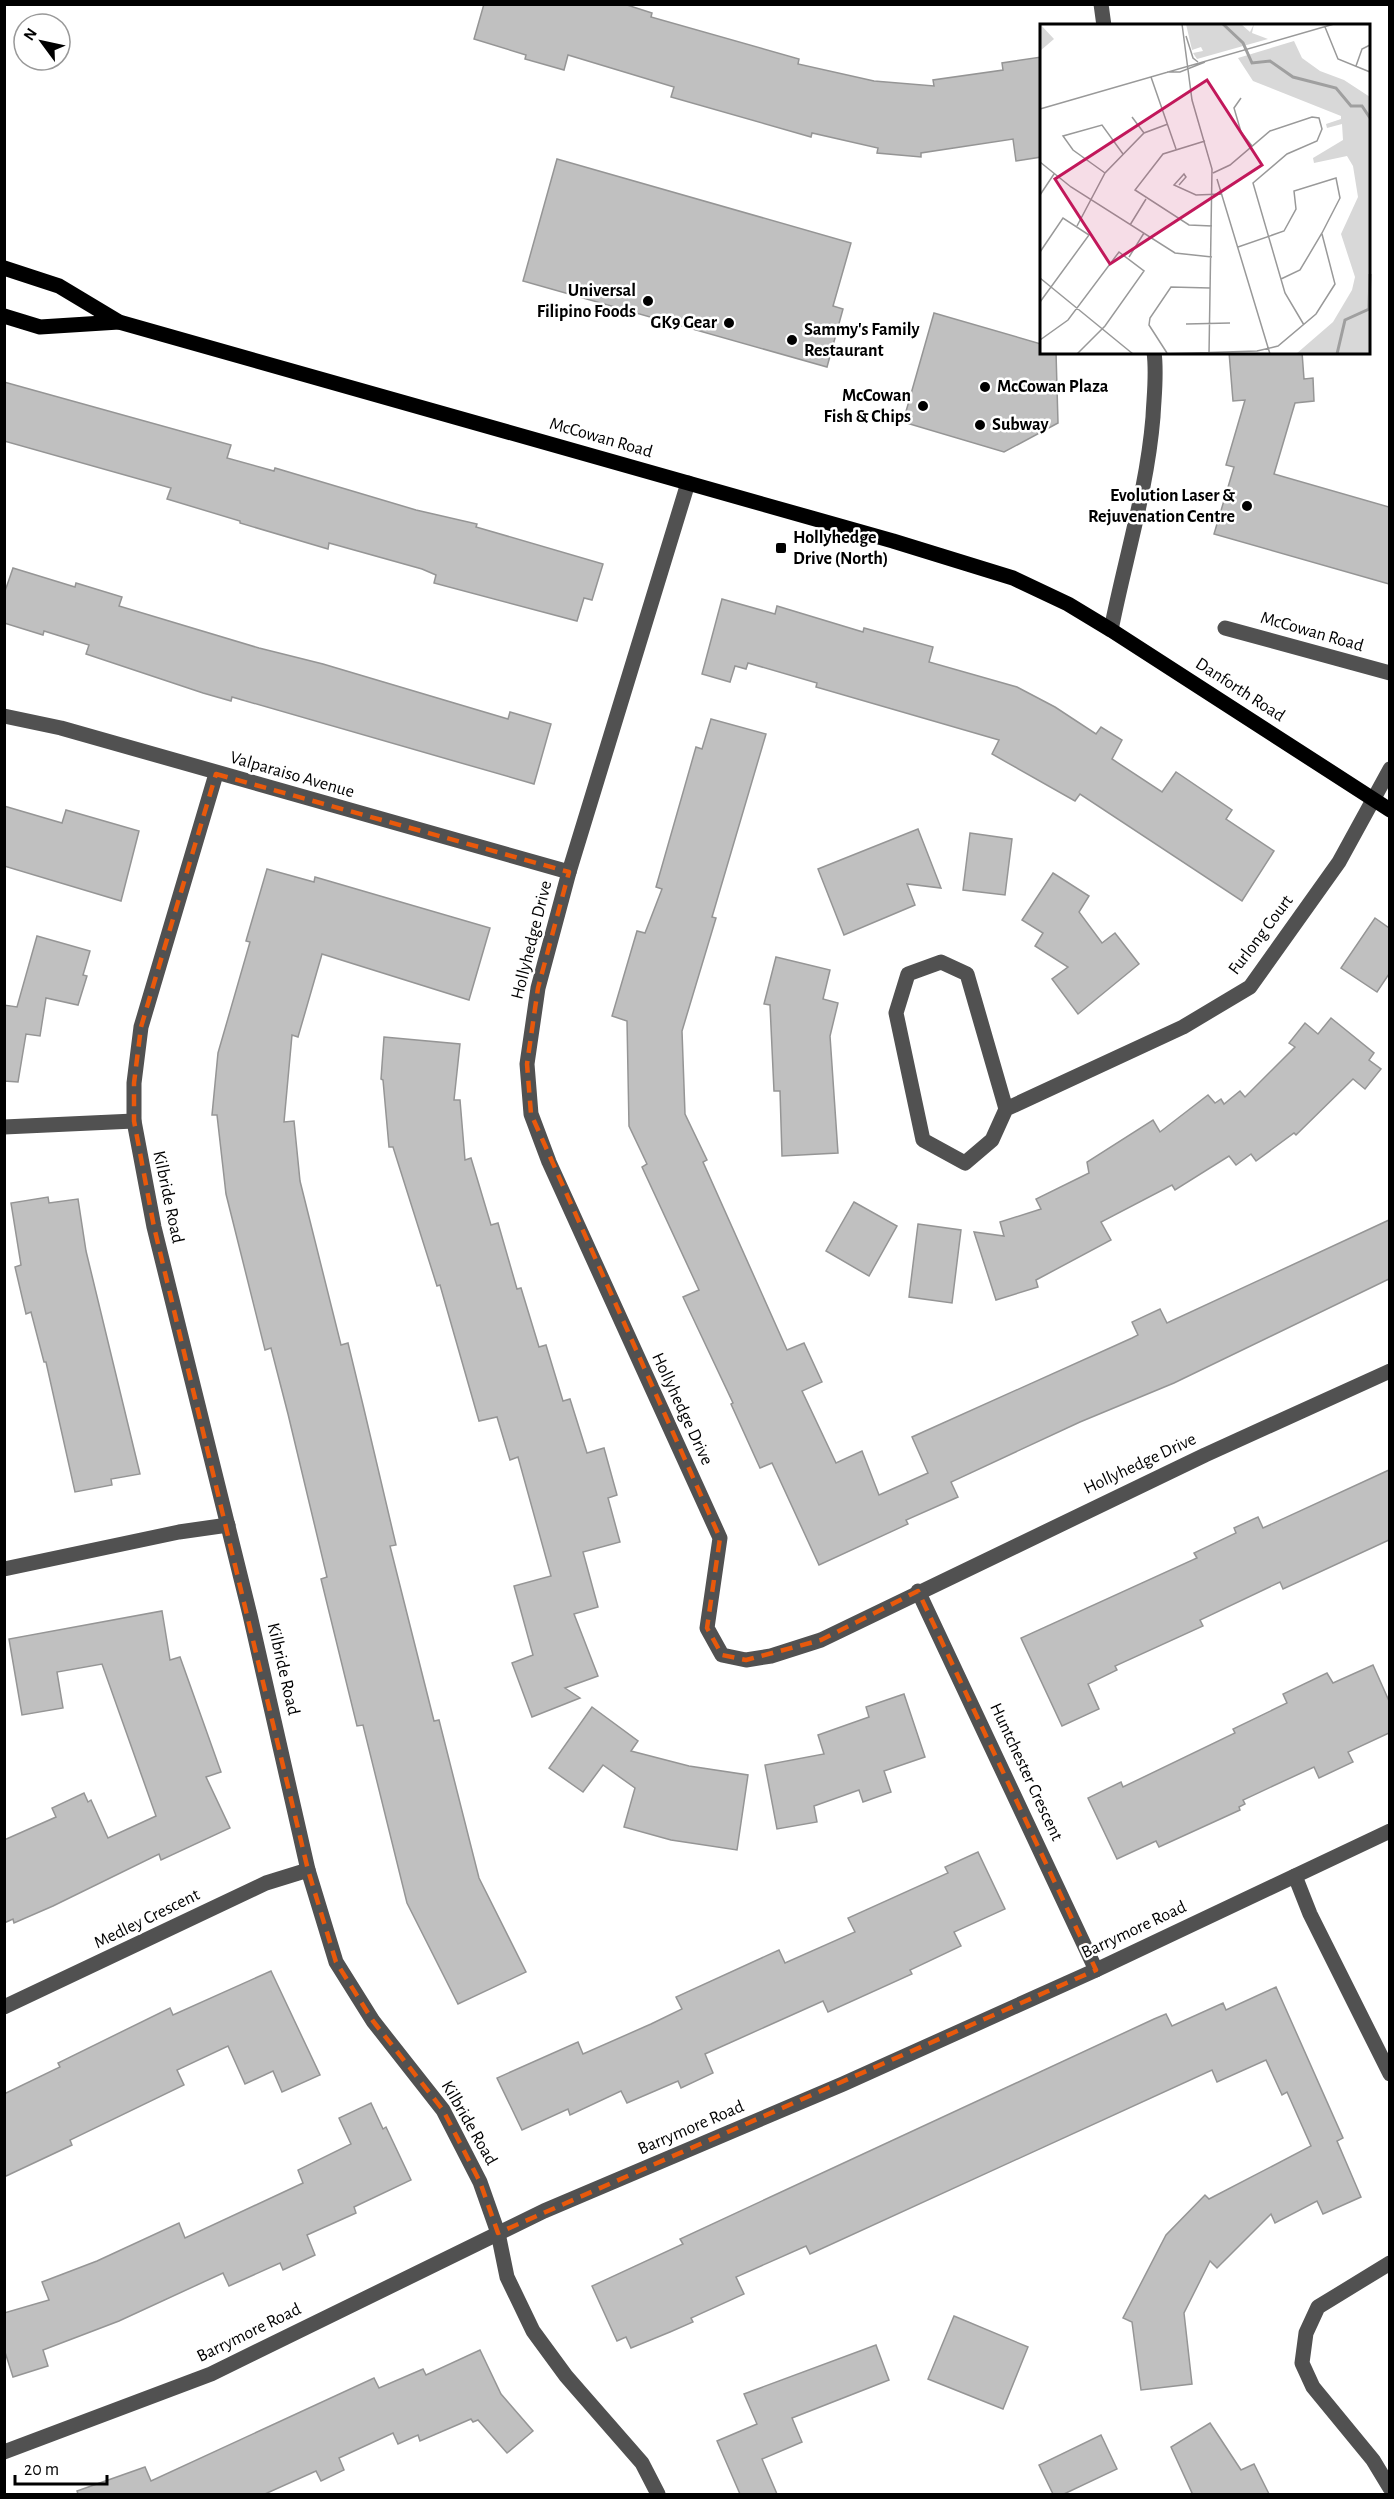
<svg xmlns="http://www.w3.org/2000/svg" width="1394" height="2499" font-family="'Alegreya Sans',sans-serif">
  <rect width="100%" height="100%" fill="#fff"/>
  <g fill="#c0c0c0" stroke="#959595" stroke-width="1.5">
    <polygon points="484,4 624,4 652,13 651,17 799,59 798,64 874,81 934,86 933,80 1003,70 1002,63 1041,57 1041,157 1016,161 1013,139 921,153 921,157 877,153 878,148 812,133 811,137 671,97 674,87 568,55 564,70 525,59 526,55 474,39"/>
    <polygon points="557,159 851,243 833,306 843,309 827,367 523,281"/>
    <polygon points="934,313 1041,344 1041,352 1056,352 1058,423 1004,452 903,422"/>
    <polygon points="1229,352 1302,352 1304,379 1313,378 1314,401 1295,403 1274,474 1389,507 1389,584 1214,534 1234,467 1226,465 1245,400 1233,401"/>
    <polygon points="4,382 231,445 227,458 274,471 275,468 416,510 477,524 476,527 603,564 592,600 584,598 577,621 434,583 436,575 422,569 329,543 328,549 240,523 240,521 167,499 171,488 4,441"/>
    <polygon points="13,568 75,587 76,583 122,597 119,606 259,648 323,664 508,719 510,712 551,724 534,784 232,697 231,701 203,693 86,654 89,645 44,631 43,635 4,623 4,594"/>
    <polygon points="722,599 775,614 777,606 863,632 864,628 933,647 929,662 1017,687 1055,707 1096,734 1101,727 1122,740 1112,759 1162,792 1176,772 1232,810 1226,819 1274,851 1242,901 1080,794 1075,801 992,754 999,740 816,687 817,683 748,663 746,669 735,666 730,682 702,674"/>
    <polygon points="711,719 766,734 712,917 716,918 682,1031 685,1114 707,1160 703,1162 787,1350 804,1343 822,1382 802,1391 836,1463 862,1451 879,1495 928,1473 912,1437 1132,1338 1138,1335 1132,1322 1160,1309 1167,1323 1389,1220 1389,1279 1174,1383 1080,1422 951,1482 958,1497 906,1520 908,1524 819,1565 772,1463 760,1468 731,1404 733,1403 683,1297 699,1290 642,1167 647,1164 629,1126 627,1021 612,1016 637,931 645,933 662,889 656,887 696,747 702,749"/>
    <polygon points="4,806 62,823 66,810 139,831 121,901 4,866"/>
    <polygon points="918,829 941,888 907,884 915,905 844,935 818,869"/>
    <polygon points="970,833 1012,839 1005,895 963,890"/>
    <polygon points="267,869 314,882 315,877 490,928 469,1000 322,954 298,1037 292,1035 284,1122 294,1121 300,1181 341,1345 348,1343 363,1405 396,1545 390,1546 434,1721 439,1720 479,1878 526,1972 458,2004 407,1903 363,1725 357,1726 321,1579 327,1577 288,1414 271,1348 265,1350 226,1194 217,1115 212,1115 218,1053 250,942 246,941"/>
    <polygon points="1053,873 1089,896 1079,912 1102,943 1115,933 1139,964 1078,1014 1052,979 1068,967 1035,946 1043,933 1022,920"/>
    <polygon points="1375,918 1389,928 1389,974 1377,992 1341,968"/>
    <polygon points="37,936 90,951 83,975 87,976 78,1005 46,998 40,1036 26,1034 18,1082 4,1081 4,1005 17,1007"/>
    <polygon points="776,957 830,970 823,999 838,1003 830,1036 838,1153 782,1156 780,1091 774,1091 770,1005 764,1004"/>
    <polygon points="1331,1018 1374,1053 1369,1060 1381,1069 1365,1089 1353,1079 1296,1135 1294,1133 1256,1161 1251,1154 1236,1165 1229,1156 1175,1190 1172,1185 1101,1222 1111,1240 1036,1280 1038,1287 996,1300 974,1232 1004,1236 1000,1222 1041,1209 1036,1199 1089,1173 1087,1162 1153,1120 1160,1132 1208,1095 1215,1103 1221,1099 1224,1104 1240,1091 1245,1097 1295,1047 1289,1043 1305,1023 1318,1034"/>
    <polygon points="384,1037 460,1044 454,1100 460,1100 465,1160 471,1158 491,1225 498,1223 517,1289 521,1288 539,1347 546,1345 563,1401 570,1399 587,1453 604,1448 617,1495 608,1498 620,1542 583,1552 598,1607 574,1614 598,1676 565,1688 580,1698 532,1717 512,1663 533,1655 514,1586 551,1576 518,1457 510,1460 497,1417 479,1421 440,1285 437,1286 393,1147 389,1147 383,1080 381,1079"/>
    <polygon points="48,1197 49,1203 78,1199 86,1251 140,1474 111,1479 112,1485 75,1492 46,1362 44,1362 31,1312 26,1314 15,1267 21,1265 11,1203"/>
    <polygon points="854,1202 897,1226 869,1276 826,1251"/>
    <polygon points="918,1224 961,1230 952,1303 909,1297"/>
    <polygon points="1389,1470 1389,1540 1283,1589 1280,1582 1200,1620 1203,1626 1115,1666 1117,1670 1088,1684 1099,1709 1062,1726 1021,1638 1197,1558 1194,1553 1236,1533 1234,1528 1258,1517 1263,1528"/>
    <polygon points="162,1611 170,1660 180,1657 221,1772 206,1777 230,1828 161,1860 159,1854 53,1906 14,1923 13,1919 4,1923 4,1840 56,1817 52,1808 84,1793 88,1802 91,1800 108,1838 156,1816 102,1664 57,1672 63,1708 22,1715 9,1639"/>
    <polygon points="1373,1665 1389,1701 1389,1733 1348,1752 1353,1762 1319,1778 1314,1767 1243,1800 1245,1804 1239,1807 1240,1810 1159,1847 1156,1841 1117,1859 1088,1798 1121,1782 1123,1787 1235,1733 1233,1729 1287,1703 1283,1694 1327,1673 1333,1683"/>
    <polygon points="904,1694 925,1757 884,1771 891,1792 863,1802 859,1790 814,1806 817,1822 777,1829 765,1765 824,1754 818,1735 869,1717 866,1707"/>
    <polygon points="592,1707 638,1741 631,1751 689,1766 748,1775 737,1850 671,1840 624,1827 635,1788 603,1765 583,1792 549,1768"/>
    <polygon points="978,1852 1005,1909 954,1932 961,1946 910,1970 912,1974 828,2012 823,2001 705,2054 713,2073 681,2088 678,2081 627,2103 621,2091 570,2115 568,2109 522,2130 497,2078 578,2042 583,2054 651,2024 682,2009 676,1997 779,1950 785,1963 855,1932 848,1918 948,1873 945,1867"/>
    <polygon points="271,1971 320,2075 282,2092 273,2071 245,2084 228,2046 177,2070 184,2085 70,2140 72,2145 4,2177 4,2094 60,2067 58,2063 170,2008 173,2015"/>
    <polygon points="1276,1987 1343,2138 1337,2141 1361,2197 1323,2214 1317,2201 1275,2223 1271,2214 1217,2268 1210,2261 1184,2313 1192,2384 1141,2390 1132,2322 1123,2318 1166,2235 1205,2195 1209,2199 1311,2146 1287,2092 1282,2095 1266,2060 1217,2082 1212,2070 810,2254 806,2246 736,2277 744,2294 691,2318 693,2322 670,2332 631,2348 626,2337 617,2341 592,2286 683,2244 680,2239 1154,2019 1166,2014 1172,2026 1223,2003 1226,2010"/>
    <polygon points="371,2103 383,2129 386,2127 411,2180 354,2207 356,2213 307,2235 315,2255 283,2270 280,2263 229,2286 223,2273 119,2321 43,2350 48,2366 13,2377 4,2349 4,2313 49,2300 42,2282 97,2261 179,2223 185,2238 303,2183 298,2170 351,2144 339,2118"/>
    <polygon points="954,2316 1028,2347 1003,2409 928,2379"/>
    <polygon points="876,2345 889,2380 792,2418 802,2442 762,2459 777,2494 740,2494 717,2441 757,2424 744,2394"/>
    <polygon points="480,2350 501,2394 533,2431 507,2453 478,2420 473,2422 471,2419 420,2441 418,2435 398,2444 393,2433 339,2458 344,2470 321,2481 316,2471 265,2494 78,2494 77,2491 145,2467 151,2481 374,2378 379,2388 423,2369 426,2375"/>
    <polygon points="1210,2423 1241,2470 1254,2464 1269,2494 1190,2494 1192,2493 1171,2447"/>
    <polygon points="1101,2435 1117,2469 1064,2494 1053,2494 1039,2465"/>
  </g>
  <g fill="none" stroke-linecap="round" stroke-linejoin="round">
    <g stroke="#515151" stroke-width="15">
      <polyline points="1101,4 1104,26"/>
      <polyline points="688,483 569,872 538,988 527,1064 531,1114 549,1162 720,1538 707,1628 722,1655 746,1660 771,1656 821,1640 1205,1455 1390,1371"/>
      <polyline points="1225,628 1390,673"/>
      <path d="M1111 630C1125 559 1147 490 1153 417 1154 395 1157 374 1154 352"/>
      <polyline points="4,716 61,728 569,872"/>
      <polyline points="216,774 141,1027 134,1083 134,1121 154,1227 250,1615 308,1870 336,1962 373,2021 443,2110 480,2182 498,2233 507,2277 533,2331 566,2376 642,2463 658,2494"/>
      <polyline points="1006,1109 967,974 941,962 908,974 896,1013 923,1140 965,1163 992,1140 1006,1109 1183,1027 1250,987 1339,862 1390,769"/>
      <polyline points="4,1127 134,1121"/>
      <polyline points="4,1569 179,1532 228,1525"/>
      <polyline points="918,1591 1096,1970"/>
      <polyline points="1295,1876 1310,1914 1390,2074"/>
      <polyline points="4,2007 266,1883 308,1870"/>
      <polyline points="1390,2263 1318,2307 1306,2333 1302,2363 1313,2387 1373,2460 1390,2488"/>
      <polyline points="4,2452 211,2374 544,2211 843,2084 1096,1970 1390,1831"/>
    </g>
    <g stroke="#000" stroke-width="15">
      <polyline points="4,268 59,286 119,322 893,541 1013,578 1068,604 1111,630 1390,810"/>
      <polyline points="4,316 40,327 119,322"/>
    </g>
  </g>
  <path fill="none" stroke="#e8590c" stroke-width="4.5" stroke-dasharray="12 8" stroke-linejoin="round" d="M216 774 569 872 538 988 527 1064 531 1114 720 1538 707 1628 722 1655 746 1660 821 1640 918 1591 1096 1970 498 2233 480 2182 443 2110 373 2021 336 1962 308 1870 154 1227 134 1121V1083L141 1027Z"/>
  <g fill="#000" stroke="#fff" stroke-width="2">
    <circle cx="648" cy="301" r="6"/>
    <circle cx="729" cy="323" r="6"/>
    <circle cx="792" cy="340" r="6"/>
    <circle cx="985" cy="387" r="6"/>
    <circle cx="923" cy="406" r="6"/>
    <circle cx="980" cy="425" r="6"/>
    <circle cx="1247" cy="506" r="6"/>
    <rect x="775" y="542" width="12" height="12" rx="3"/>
  </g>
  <g text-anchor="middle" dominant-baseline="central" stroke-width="5" stroke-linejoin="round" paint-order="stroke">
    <g font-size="18" font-weight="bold" fill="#000" stroke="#fff" text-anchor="end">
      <text x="636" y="291">Universal<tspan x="636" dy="21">Filipino Foods</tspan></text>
      <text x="717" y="323">GK9 Gear</text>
      <text x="804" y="330" text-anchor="start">Sammy's Family<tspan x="804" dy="21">Restaurant</tspan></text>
      <text x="997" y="387" text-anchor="start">McCowan Plaza</text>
      <text x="911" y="396">McCowan<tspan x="911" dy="21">Fish &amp; Chips</tspan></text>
      <text x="992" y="425" text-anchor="start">Subway</text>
      <text x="1235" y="496">Evolution Laser &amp;<tspan x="1235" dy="21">Rejuvenation Centre</tspan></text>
      <text x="793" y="538" text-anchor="start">Hollyhedge<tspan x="793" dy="21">Drive (North)</tspan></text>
    </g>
    <g font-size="18" fill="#000" stroke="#fff">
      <text transform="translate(601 438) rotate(16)">McCowan Road</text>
      <text transform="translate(1312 632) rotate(16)">McCowan Road</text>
      <text transform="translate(1240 690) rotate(33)">Danforth Road</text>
      <text transform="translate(292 775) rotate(16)">Valparaiso Avenue</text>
      <text transform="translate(1261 935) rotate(-53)">Furlong Court</text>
      <text transform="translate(532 940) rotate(-76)">Hollyhedge Drive</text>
      <text transform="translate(168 1197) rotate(78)">Kilbride Road</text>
      <text transform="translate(682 1409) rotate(65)">Hollyhedge Drive</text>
      <text transform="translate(1140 1464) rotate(-25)">Hollyhedge Drive</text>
      <text transform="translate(283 1669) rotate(77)">Kilbride Road</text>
      <text transform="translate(1026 1772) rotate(65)">Huntchester Crescent</text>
      <text transform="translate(147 1919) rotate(-26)">Medley Crescent</text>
      <text transform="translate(1134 1930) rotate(-25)">Barrymore Road</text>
      <text transform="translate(469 2123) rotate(60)">Kilbride Road</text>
      <text transform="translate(691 2128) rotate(-23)">Barrymore Road</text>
      <text transform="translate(249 2333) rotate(-26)">Barrymore Road</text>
    </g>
  </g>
  <g transform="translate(1040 24)">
    <rect width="330" height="330" fill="#fff"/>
    <path d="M0 0 14 15 0 27ZM146 0H201L210 8 214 0 212 9 228 15 157 35 153 29 163 27 161 23 152 26ZM254 17 262 34 280 47 304 56 330 73V330H256L293 298 312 266 315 253 301 210 318 173 313 142 307 132 274 139 273 134 303 116 302 100 287 104 286 100 301 95V92L213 57 198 34Z" fill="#d8d8d8"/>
    <path fill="none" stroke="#9f9f9f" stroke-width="3" d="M183 0 203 19 212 39 230 37 253 53 296 64 311 82H322L330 94M297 330 305 296 329 285 330 250"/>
    <path fill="none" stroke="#999" stroke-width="1.5" d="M142 0 152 76 172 145 169 330M285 3 298 35 330 48M146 12 153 34 158 38M316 42 322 25 330 21M127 48H140L165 38M111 53 136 125M201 74 194 84 201 108 212 122M0 85 294 0M92 93 104 109M165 117 123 130 95 166 149 201 172 202M0 138 31 163 135 229 172 233M65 149 33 126 23 112 62 101 83 130M173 149 190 141 230 107 272 93 279 94 282 105 277 117 247 130 213 159 245 269 264 301M177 155 230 330M139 161 146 153 144 150 134 161 156 171 182 170M0 171 14 150M90 201 106 175M37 202 65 149 104 109 128 100M198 223 244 207 256 185 254 167 296 154 300 174 282 209 260 246 241 255M0 228 23 194 49 211 0 278M89 233 104 209M0 254 93 330M146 300 190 299M0 316 28 296 79 228 104 247 65 302 37 330M127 329 109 301 110 294 131 263 170 264M122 330 217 327 238 322 276 290 295 260 282 210"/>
    <path fill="#c2185b" fill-opacity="0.15" stroke="#c2185b" stroke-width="3" d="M167 56 222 141 70 240 15 155Z"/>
    <rect width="330" height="330" fill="none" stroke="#000" stroke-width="3"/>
  </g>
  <rect width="1394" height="2499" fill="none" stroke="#000000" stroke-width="12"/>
  <g transform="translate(42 42) rotate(303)"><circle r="28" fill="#ffffff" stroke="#999999" stroke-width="1.5"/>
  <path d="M0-4.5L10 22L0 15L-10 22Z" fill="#000000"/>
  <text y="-9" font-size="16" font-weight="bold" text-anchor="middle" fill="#000000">N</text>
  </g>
  <path d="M15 2475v9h92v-9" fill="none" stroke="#000000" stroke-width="3"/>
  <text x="24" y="2475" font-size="18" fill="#000000" stroke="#ffffff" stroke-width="4.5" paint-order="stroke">20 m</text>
</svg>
